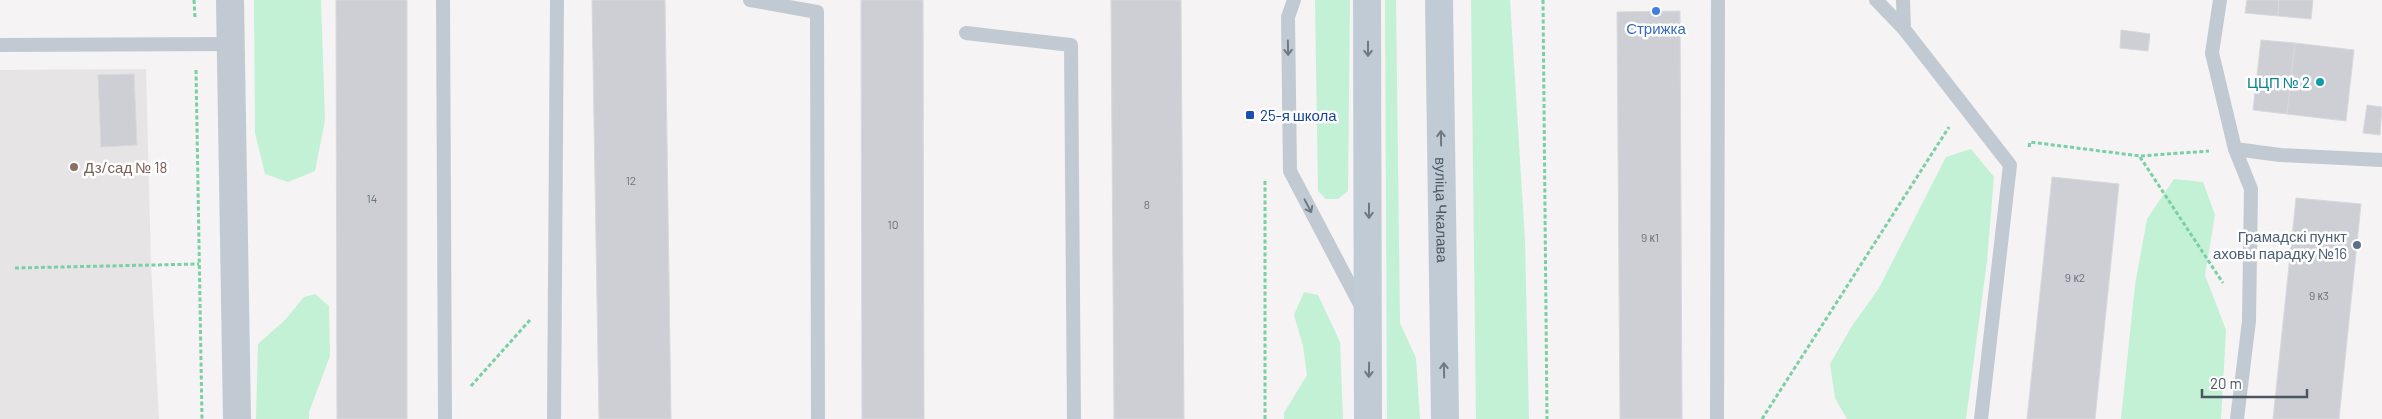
<svg xmlns="http://www.w3.org/2000/svg" width="2382" height="419" font-family="Barlow,sans-serif">
  <rect width="100%" height="100%" fill="#f5f3f3"/>
  <polygon fill="#e6e4e5" points="146,69 151,265 159,419 0,419 0,70"/>
  <g fill="#c3f1d5">
    <polygon points="254,0 321,0 325,120 315,171 288,182 265,174 255,133"/>
    <polygon points="1315,0 1350,0 1348,191 1338,199 1326,199 1318,191"/>
    <polygon points="1385,0 1396,0 1400,323 1416,358 1420,419 1387,419"/>
    <polygon points="1471,0 1510,0 1525,240 1529,419 1476,419"/>
    <polygon points="1971,149 1994,177 1987,261 1966,419 1847,419 1835,398 1830,364 1852,326 1879,288 1946,157"/>
    <polygon points="2174,179 2203,182 2215,215 2205,275 2226,330 2221,419 2121,419 2135,285 2147,219"/>
    <polygon points="1304,292 1318,295 1340,342 1343,419 1284,419 1284,413 1307,375 1303,346 1294,315"/>
    <polygon points="315,294 329,306 330,356 309,412 309,419 256,419 258,344 285,320 304,297"/>
  </g>
  <g fill="#cdcfd5" stroke="#d7d9de">
    <polygon points="336,0 407,0 407,419 337,419"/>
    <polygon points="592,0 665,0 671,419 599,419"/>
    <polygon points="861,0 923,0 924,419 862,419"/>
    <polygon points="1111,0 1181,0 1184,419 1114,419"/>
    <polygon points="2247,0 2279,0 2278,16 2245,13"/>
    <polygon points="2279,0 2313,0 2311,19 2278,16"/>
    <polygon points="1680,11 1682,419 1620,419 1617,12"/>
    <polygon points="2121,30 2150,34 2148,51 2120,48"/>
    <polygon points="2261,40 2295,43 2287,114 2253,110"/>
    <polygon points="2295,43 2354,50 2346,121 2287,114"/>
    <polygon points="134,74 137,145 101,147 98,75"/>
    <polygon points="2367,105 2382,107 2380,135 2363,133"/>
    <polygon points="2052,177 2119,184 2095,419 2027,419"/>
    <polygon points="2296,198 2361,204 2339,419 2273,419"/>
  </g>
  <g fill="none" stroke-linecap="round" stroke-linejoin="round">
    <g stroke="#7ad0a6" stroke-width="3" stroke-dasharray="4 2.5" stroke-linecap="butt">
      <polyline points="194,0 195,18"/>
      <polyline points="1543,0 1547,419"/>
      <polyline points="196,70 202,419"/>
      <polyline points="2029,147 2030,142 2140,156 2209,151"/>
      <polyline points="2140,157 2223,283"/>
      <polyline points="15,268 199,264"/>
      <polyline points="471,386 530,320"/>
      <polyline points="1265,419 1265,180"/>
      <polyline points="1762,419 1949,127"/>
    </g>
    <g stroke="#c1cad2" stroke-width="14">
      <polyline points="443,0 445,419"/>
      <polyline points="750,0 817,12 818,419"/>
      <polyline points="1294,0 1288,17 1290,171 1362,308"/>
      <polyline points="1876,0 1904,29 2010,165 1981,419"/>
      <polyline points="1903,0 1904,29"/>
      <polyline points="2220,0 2212,53 2235,149 2280,155 2382,160"/>
      <polyline points="966,33 1071,45 1074,419"/>
      <polyline points="0,45 231,44"/>
      <polyline points="2235,149 2251,189 2249,321 2237,419"/>
      <polyline points="554,419 557,0"/>
      <polyline points="1717,419 1718,0"/>
    </g>
    <polyline stroke="#c1cad2" stroke-width="28" points="230,0 237,419"/>
    <g stroke="#c1cbd6" stroke-width="28">
      <polyline points="1367,0 1368,419"/>
      <path id="s1" d="M1439 0 1445 419"/>
    </g>
  </g>
  <defs><path id="oneway-shaft" d="M-6 0H5M1.5-3L5.5 0L1.5 3" fill="none" stroke-width="1.6" stroke-linecap="round" stroke-linejoin="round" transform="scale(1.25)"/></defs>
  <g stroke="#6e7983">
    <use href="#oneway-shaft" transform="translate(1288 48) rotate(89)"/>
    <use href="#oneway-shaft" transform="translate(1308 206) rotate(62)"/>
  </g>
  <g stroke="#6e7984">
    <use href="#oneway-shaft" transform="translate(1368 49) rotate(90)"/>
    <use href="#oneway-shaft" transform="translate(1441 138) rotate(-91)"/>
    <use href="#oneway-shaft" transform="translate(1369 211) rotate(90)"/>
    <use href="#oneway-shaft" transform="translate(1369 370) rotate(91)"/>
    <use href="#oneway-shaft" transform="translate(1444 370) rotate(-91)"/>
  </g>
  <circle fill="#3f7fe0" stroke="#fff" stroke-width="2" cx="1656" cy="11" r="5"/>
  <circle fill="#0f9aa8" stroke="#fff" stroke-width="2" cx="2320" cy="82" r="5"/>
  <rect fill="#1a4fb4" stroke="#fff" stroke-width="2" x="1245" y="110" width="10" height="10" rx="2.5"/>
  <circle fill="#8d6e63" stroke="#fff" stroke-width="2" cx="74" cy="167" r="5"/>
  <circle fill="#5c6f8a" stroke="#fff" stroke-width="2" cx="2357" cy="245" r="5"/>
  <g text-anchor="middle" dominant-baseline="central" stroke-width="5" stroke-linejoin="round" paint-order="stroke">
    <g font-size="12" fill="#6b747e">
      <text x="631" y="180">12</text>
      <text x="372" y="198">14</text>
      <text x="1147" y="204">8</text>
      <text x="893" y="224">10</text>
      <text x="1650" y="237">9 к1</text>
      <text x="2075" y="277">9 к2</text>
      <text x="2319" y="295">9 к3</text>
    </g>
    <g font-size="15" fill="#366cbe" stroke="#fff">
      <text x="1656" y="28">Стрижка</text>
    </g>
    <g font-size="15" fill="#0d838f" stroke="#fff" text-anchor="end">
      <text x="2310" y="82">ЦЦП № 2</text>
    </g>
    <g font-size="15" fill="#164399" stroke="#fff" text-anchor="start">
      <text x="1260" y="115">25-я школа</text>
    </g>
    <g font-size="15" fill="#785e54" stroke="#fff" text-anchor="start">
      <text x="84" y="167">Дз/сад № 18</text>
    </g>
    <g font-size="15" fill="#4a5661" stroke="#fff">
      <text stroke="none"><textPath href="#s1" startOffset="210">вуліца Чкалава</textPath></text>
    </g>
    <g font-size="15" fill="#4e5e75" stroke="#fff" text-anchor="end">
      <text x="2347" y="236">Грамадскі пункт<tspan x="2347" dy="17">аховы парадку №16</tspan></text>
    </g>
  </g>
  <path d="M2202 389v8h105v-8" fill="none" stroke="#4a5661" stroke-width="2.5"/>
  <text x="2210" y="389" font-size="15" fill="#4a5661" stroke="#ffffff" stroke-width="4" paint-order="stroke">20 m</text>
</svg>
